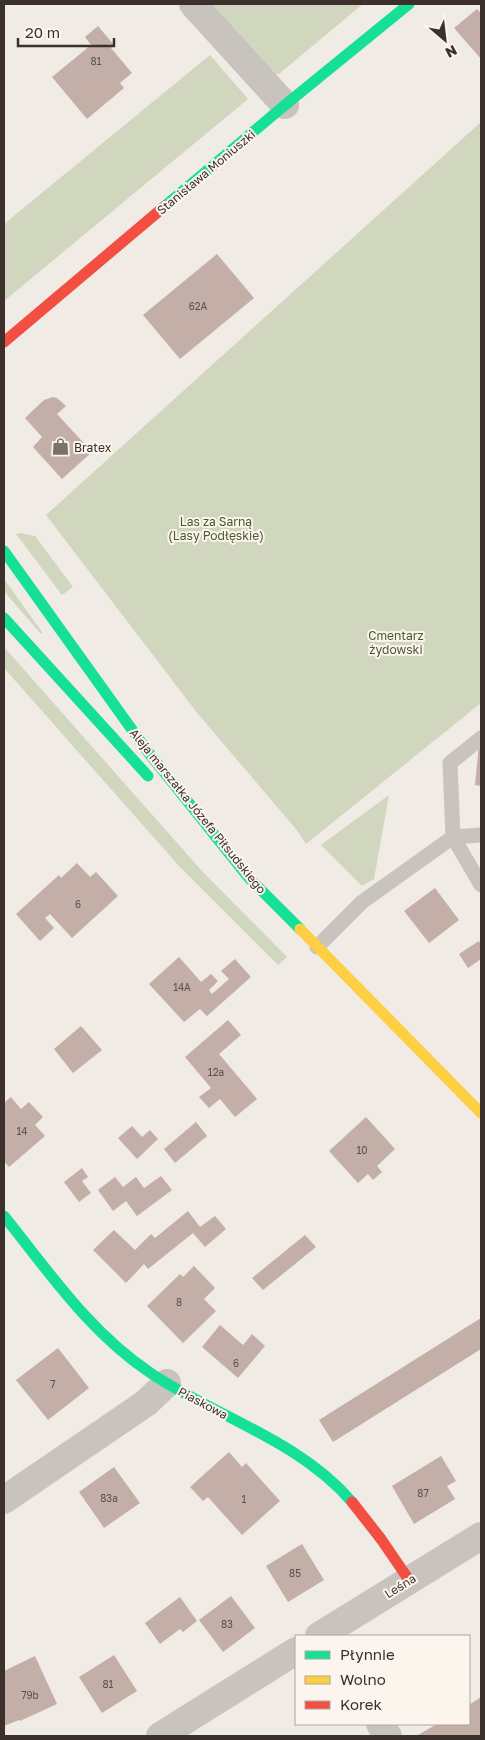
<svg xmlns="http://www.w3.org/2000/svg" width="485" height="1740" font-family="'Golos Text',sans-serif">
  <rect width="100%" height="100%" fill="#f0ebe5"/>
  <g fill="#d1d6bf">
    <polygon points="206,4 363,4 279,74 267,74"/>
    <polygon points="210,55 248,99 4,301 4,224"/>
    <polygon points="481,122 481,703 306,844 296,829 198,714 46,515"/>
    <polygon points="21,533 35,536 73,587 62,595 16,534"/>
    <polygon points="4,579 42,632 42,634 40,633 4,591"/>
    <polygon points="4,647 201,870 287,957 278,965 179,866 4,668"/>
    <polygon points="389,795 374,879 362,886 321,845"/>
  </g>
  <g fill="#c3afa7">
    <polygon points="477,9 481,13 481,59 454,28"/>
    <polygon points="98,26 114,45 111,48 132,73 120,83 124,88 87,119 52,77 91,45 85,37"/>
    <polygon points="217,254 254,298 180,359 143,315"/>
    <polygon points="53,397 57,398 66,406 57,414 92,452 62,479 33,447 42,437 25,418 44,400"/>
    <polygon points="479,744 481,745 481,786 475,785"/>
    <polygon points="77,863 90,877 96,872 118,896 72,938 50,914 45,918 54,928 40,941 16,914 59,875 61,878"/>
    <polygon points="435,888 459,920 429,943 404,911"/>
    <polygon points="479,941 481,945 481,959 468,968 459,954"/>
    <polygon points="179,957 201,982 211,974 218,981 209,990 212,994 229,979 221,971 235,959 251,977 207,1016 200,1009 184,1022 149,984"/>
    <polygon points="228,1020 241,1035 219,1054 257,1099 235,1117 220,1099 209,1108 199,1097 211,1088 185,1057"/>
    <polygon points="81,1026 102,1050 73,1073 54,1049"/>
    <polygon points="11,1097 21,1109 29,1102 43,1117 35,1125 45,1136 9,1167 4,1161 4,1103"/>
    <polygon points="366,1117 395,1149 377,1166 382,1172 373,1180 368,1174 358,1183 329,1151"/>
    <polygon points="196,1122 207,1136 175,1163 164,1149"/>
    <polygon points="132,1126 142,1137 150,1130 158,1139 137,1159 118,1138"/>
    <polygon points="82,1168 88,1177 82,1181 91,1193 79,1202 64,1182"/>
    <polygon points="161,1176 172,1190 137,1216 126,1201 113,1211 98,1190 115,1177 123,1187 136,1177 144,1188"/>
    <polygon points="188,1211 200,1227 215,1216 226,1229 205,1247 193,1233 148,1269 144,1264 126,1283 93,1250 114,1230 135,1250 151,1234 155,1238"/>
    <polygon points="305,1235 316,1247 263,1290 252,1278"/>
    <polygon points="194,1266 215,1288 204,1299 216,1311 183,1343 147,1306 180,1274 183,1277"/>
    <polygon points="481,1318 481,1349 333,1442 319,1420"/>
    <polygon points="220,1325 243,1345 252,1334 265,1346 238,1378 202,1347"/>
    <polygon points="58,1348 89,1388 48,1420 16,1380"/>
    <polygon points="229,1452 242,1467 246,1463 280,1501 242,1535 208,1497 203,1501 190,1487"/>
    <polygon points="441,1456 456,1481 447,1486 455,1499 414,1524 392,1486"/>
    <polygon points="114,1467 140,1503 104,1528 79,1492"/>
    <polygon points="302,1544 324,1580 288,1602 266,1566"/>
    <polygon points="231,1596 255,1628 223,1652 199,1620"/>
    <polygon points="180,1597 197,1621 183,1632 180,1629 160,1644 145,1623"/>
    <polygon points="114,1655 137,1691 102,1713 79,1677"/>
    <polygon points="35,1656 57,1704 20,1721 19,1720 4,1726 4,1671"/>
    <polygon points="481,1697 481,1736 419,1736 418,1735 437,1724 469,1724 469,1705"/>
  </g>
  <g fill="none" stroke-linecap="round" stroke-linejoin="round">
    <g stroke="#c9c3be" stroke-width="15">
      <polyline points="481,738 450,763 453,837 481,885"/>
      <polyline points="317,947 362,902 453,837 481,835"/>
    </g>
    <g stroke="#c9c3be" stroke-width="28">
      <polyline points="193,4 285,105"/>
      <polyline points="4,1500 146,1403 167,1383"/>
      <polyline points="319,1636 481,1536"/>
      <polyline points="380,1724 388,1736"/>
      <polyline points="160,1736 296,1651"/>
    </g>
    <g stroke="#16e098" stroke-width="11">
      <polyline points="165,206 285,105 409,4"/>
      <polyline points="4,551 148,752 249,878 300,929"/>
      <polyline points="4,618 148,776"/>
      <path d="M4 1216C49 1272 90 1333 152 1374 217 1417 300 1441 352 1502"/>
    </g>
    <polyline stroke="#ffcf43" stroke-width="11" points="300,929 481,1113"/>
    <g stroke="#f24e42" stroke-width="11">
      <polyline points="4,342 165,206"/>
      <polyline points="352,1502 381,1539 409,1580"/>
    </g>
  </g>
  <defs>
    <symbol id="shop-bare" viewBox="-9 -9 18 18"><path d="M-5-2.5h2.3a2.7 3.5 0 0 1 5.4 0H5L5.5 6h-11ZM-1.5-2.5h3a1.5 2.3 0 0 0-3 0Z" fill="#7a716c" stroke="#fbf5ee" stroke-width="2.5" paint-order="stroke"/></symbol>
  </defs>
  <g fill-rule="evenodd">
    <use href="#shop-bare" x="48" y="434" width="25" height="25"/>
  </g>
  <g text-anchor="middle" dominant-baseline="central" stroke-width="4" stroke-linejoin="round" paint-order="stroke">
    <g font-size="10" fill="#5d504a">
      <text x="96" y="61">81</text>
      <text x="198" y="306">62A</text>
      <text x="78" y="904">6</text>
      <text x="182" y="987">14A</text>
      <text x="216" y="1072">12a</text>
      <text x="22" y="1131">14</text>
      <text x="362" y="1150">10</text>
      <text x="179" y="1302">8</text>
      <text x="236" y="1363">6</text>
      <text x="53" y="1384">7</text>
      <text x="423" y="1493">87</text>
      <text x="109" y="1498">83a</text>
      <text x="244" y="1499">1</text>
      <text x="295" y="1573">85</text>
      <text x="227" y="1624">83</text>
      <text x="108" y="1684">81</text>
      <text x="30" y="1695">79b</text>
    </g>
    <g font-size="12" fill="#3b302b" stroke="#fbf5ee">
      <text transform="translate(206 172) rotate(-40)">Stanisława Moniuszki</text>
      <text transform="translate(198 811) rotate(51)">Aleja marszałka Józefa Piłsudskiego</text>
      <text transform="translate(203 1403) rotate(28)">Piaskowa</text>
      <text transform="translate(400 1586) rotate(-32)">Leśna</text>
    </g>
    <g font-size="12" fill="#3b302b" stroke="#fbf5ee" text-anchor="start">
      <text x="74" y="447">Bratex</text>
    </g>
    <g font-size="12" fill="#4a5a2e" stroke="#fbf5ee">
      <text x="216" y="521">Las za Sarną<tspan x="216" dy="14">(Lasy Podłęskie)</tspan></text>
      <text x="396" y="635">Cmentarz<tspan x="396" dy="14">żydowski</tspan></text>
    </g>
  </g>
  <rect width="485" height="1740" fill="none" stroke="#3b302b" stroke-width="10"/>
  <rect x="295" y="1635" width="175" height="90" fill="#fbf5ee" stroke="#aea6a0"/>
  <rect x="305" y="1651" width="25" height="8" fill="#16e098" stroke="#aea6a0"/>
  <text x="340" y="1660" font-size="15" fill="#3b302b">Płynnie</text>
  <rect x="305" y="1676" width="25" height="8" fill="#ffcf43" stroke="#aea6a0"/>
  <text x="340" y="1685" font-size="15" fill="#3b302b">Wolno</text>
  <rect x="305" y="1701" width="25" height="8" fill="#f24e42" stroke="#aea6a0"/>
  <text x="340" y="1710" font-size="15" fill="#3b302b">Korek</text>
  <g transform="translate(445 40) rotate(152)" stroke="#fbf5ee" stroke-width="4" paint-order="stroke">
  <path d="M0-4L9 19L0 12L-9 19Z" fill="#3b302b"/>
  <text y="-8" font-size="14" font-weight="bold" text-anchor="middle" fill="#3b302b">N</text>
  </g>
  <path d="M18 38v8h96v-8" fill="none" stroke="#3b302b" stroke-width="2.5"/>
  <text x="25" y="38" font-size="15" fill="#3b302b" stroke="#fbf5ee" stroke-width="4" paint-order="stroke">20 m</text>
</svg>
